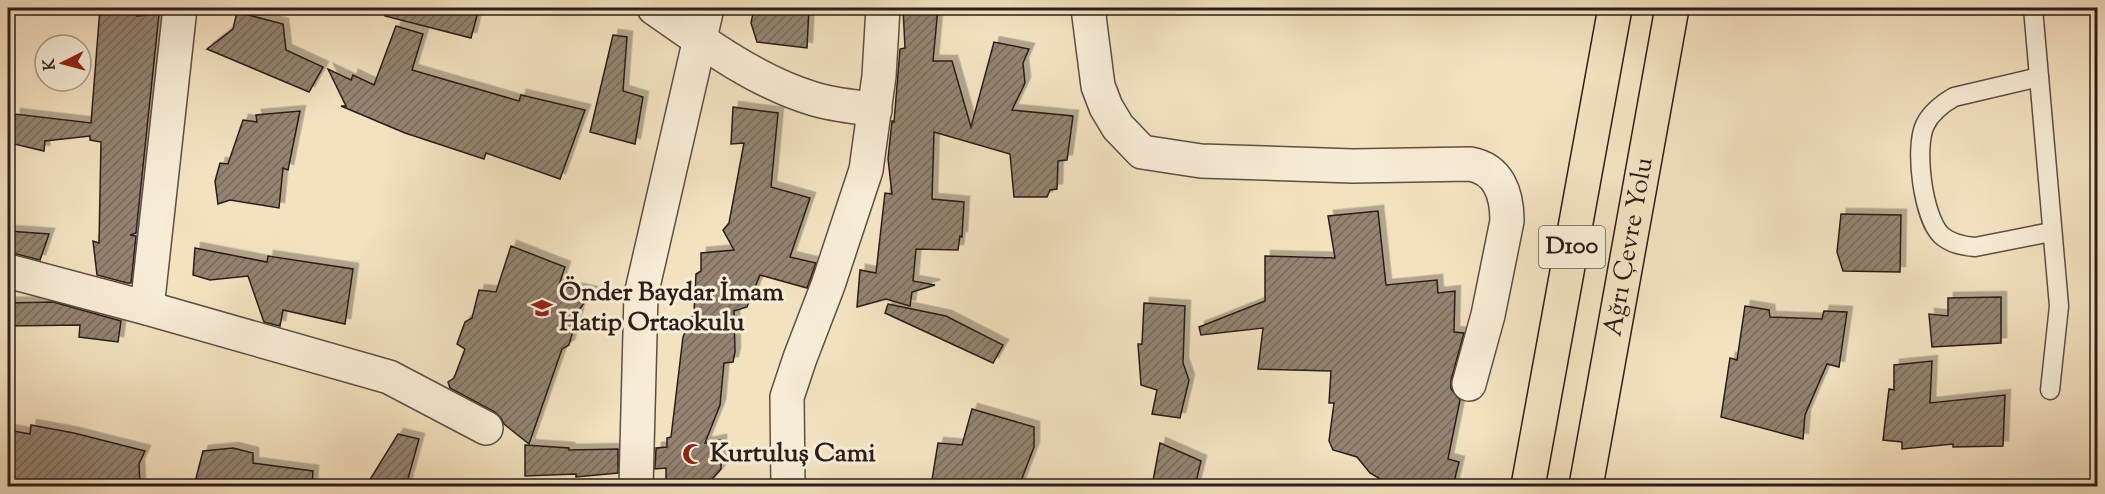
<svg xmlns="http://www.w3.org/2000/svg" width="2105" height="494" font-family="'Sorts Mill Goudy',serif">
  <defs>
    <pattern id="building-hatch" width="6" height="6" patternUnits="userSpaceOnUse" patternTransform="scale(1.5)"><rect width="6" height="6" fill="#93836f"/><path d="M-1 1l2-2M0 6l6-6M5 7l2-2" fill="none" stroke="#786b5a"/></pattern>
    <filter id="shadow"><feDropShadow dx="5.5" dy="-5.5" stdDeviation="0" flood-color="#0004"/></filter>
  </defs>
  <rect width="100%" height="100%" fill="#f3e1c0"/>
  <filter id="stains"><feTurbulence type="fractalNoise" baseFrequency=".00333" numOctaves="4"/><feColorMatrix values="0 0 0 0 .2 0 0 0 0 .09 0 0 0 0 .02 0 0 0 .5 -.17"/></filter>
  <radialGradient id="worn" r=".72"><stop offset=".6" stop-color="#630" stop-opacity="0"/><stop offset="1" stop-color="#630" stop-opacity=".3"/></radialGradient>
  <g fill="url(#building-hatch)" stroke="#2b1e18" stroke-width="1.5" filter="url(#shadow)">
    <polygon points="100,8 130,8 137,16 159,14 136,233 130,235 136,236 131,283 127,283 97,275 93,241 99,243 101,142 90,140 90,136 45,141 44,151 14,144 15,114 91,123"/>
    <polygon points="386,8 479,8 471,38 385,16"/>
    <polygon points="754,8 809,8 807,48 757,42 751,23"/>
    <polygon points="903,8 938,8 933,61 952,61 971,127 994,42 1029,49 1023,63 1025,83 1012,110 1073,116 1067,160 1058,161 1057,189 1050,190 1047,197 1014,197 1010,154 934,132 932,199 964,202 962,237 960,236 958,250 916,249 913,281 935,285 912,292 910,306 886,299 857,307 860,270 876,273 885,193 892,194 888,159 892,121 894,122 900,49 905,48"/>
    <polygon points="237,12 283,24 286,50 323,67 309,92 207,49 233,29"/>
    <polygon points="396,26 423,34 412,70 519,101 521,95 585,110 560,179 486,153 484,159 405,133 341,106 346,106 328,69 351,80 353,75 374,85"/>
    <polygon points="613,35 627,37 623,91 643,97 635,144 590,132"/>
    <polygon points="733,107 778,113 771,187 810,198 790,257 816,263 807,288 760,275 747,307 734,311 735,352 733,362 724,363 720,405 705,443 721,440 721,469 706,486 666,486 666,468 655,469 656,448 667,447 667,438 671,437 683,337 694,312 696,274 701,271 701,253 734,250 723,230 729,223 744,143 731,144"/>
    <polygon points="300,111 288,170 283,168 279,208 230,200 218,204 215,181 220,163 228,164 243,120 257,122 256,115"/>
    <polygon points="1378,211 1386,285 1437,280 1438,293 1455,291 1454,332 1464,333 1451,380 1451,389 1460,400 1448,459 1459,462 1453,486 1392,486 1370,473 1357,457 1333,450 1329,441 1334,403 1329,403 1331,371 1258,369 1263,328 1201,335 1199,327 1265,301 1265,256 1335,258 1328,216"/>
    <polygon points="1841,214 1901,215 1900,272 1843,271 1837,252"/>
    <polygon points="8,231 49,234 40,260 8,252"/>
    <polygon points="511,246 565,267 559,285 592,292 579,310 569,345 562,349 529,444 504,424 501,418 495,412 450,388 448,382 454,378 465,349 457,344 465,322 472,318 479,290 496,292"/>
    <polygon points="195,248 267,262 268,256 353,269 345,324 283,310 280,326 264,322 248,276 210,280 193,275"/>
    <polygon points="2001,297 2001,343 1932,347 1929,314 1948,316 1948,298"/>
    <polygon points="53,302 121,321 118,342 79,337 80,325 8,326 8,303"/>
    <polygon points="1144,303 1185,306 1183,363 1189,380 1180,418 1152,414 1157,390 1141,385 1138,344 1142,344"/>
    <polygon points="888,304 946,316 1003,345 993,363 885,313"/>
    <polygon points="1745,306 1769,310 1770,317 1822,319 1824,311 1847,312 1839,367 1827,364 1805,415 1803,439 1721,417 1730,358 1737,360"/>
    <polygon points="1932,361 1930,403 2005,395 2003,446 1953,447 1953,444 1902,449 1902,442 1883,440 1889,389 1894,390 1894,365"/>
    <polygon points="972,409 1034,427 1034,447 1019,486 931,486 938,443 962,445"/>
    <polygon points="31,425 74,433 145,451 139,464 140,486 8,486 8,430 30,434"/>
    <polygon points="398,434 419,439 406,486 366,486"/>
    <polygon points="1160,443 1201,461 1195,486 1152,486"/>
    <polygon points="525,445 569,448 569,450 618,449 618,473 576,477 576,474 525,476"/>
    <polygon points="233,448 253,453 253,463 313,471 312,486 194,486 203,451"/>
  </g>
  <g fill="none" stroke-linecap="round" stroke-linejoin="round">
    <defs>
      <g id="lane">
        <polyline points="2033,8 2059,306 2050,390"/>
        <path d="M2039 77 1954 97C1942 104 1931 112 1925 125 1914 148 1923 217 1941 235 1951 244 1963 246 1975 247L2051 232"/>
      </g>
      <g id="street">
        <path d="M654 8C701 41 755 81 811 98 831 105 854 106 875 110"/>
        <path d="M1091 8 1089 16 1098 86 1106 107 1118 127 1142 152 1201 161 1353 166 1470 164C1499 169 1507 194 1507 221L1488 315 1469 384"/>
        <polyline points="8,271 147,308 389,377 486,428"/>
        <polyline points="147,308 180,8"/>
        <polyline points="636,486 641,295 707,8"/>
        <polyline points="788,486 787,397 800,358 828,285 866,170 879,76 883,8"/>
      </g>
      <g id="highway">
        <polyline points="1528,486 1615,8"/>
        <path id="s1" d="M1586 486 1672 8"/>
      </g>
    </defs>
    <use href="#lane" stroke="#5d4f42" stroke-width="21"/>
    <use href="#street" stroke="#5d4f42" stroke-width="36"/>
    <use href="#highway" stroke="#2b1e18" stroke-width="36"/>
    <use href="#lane" stroke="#f7ecd6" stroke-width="18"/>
    <use href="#street" stroke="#f7ecd6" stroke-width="33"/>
    <use href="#highway" stroke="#f3e1c0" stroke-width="33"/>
  </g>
  <defs>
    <symbol id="school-bare" viewBox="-9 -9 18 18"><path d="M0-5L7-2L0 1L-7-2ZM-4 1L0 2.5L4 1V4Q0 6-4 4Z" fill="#8f2418" stroke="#f7ecd6" stroke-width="2.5" paint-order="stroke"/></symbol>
    <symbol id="mosque-bare" viewBox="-9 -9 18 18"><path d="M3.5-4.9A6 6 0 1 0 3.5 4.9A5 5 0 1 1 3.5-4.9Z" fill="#8f2418" stroke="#f7ecd6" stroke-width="2.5" paint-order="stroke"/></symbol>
  </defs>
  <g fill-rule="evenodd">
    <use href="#school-bare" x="527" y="293" width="30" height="30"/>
    <use href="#mosque-bare" x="678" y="439" width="30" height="30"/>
  </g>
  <g text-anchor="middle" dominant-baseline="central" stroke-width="6" stroke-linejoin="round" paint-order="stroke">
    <rect fill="#f7ecd6" stroke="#685c51" stroke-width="1.5" x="1539" y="226" width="66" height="42" rx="4.5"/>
    <g font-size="24" font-weight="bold" fill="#2b1e18">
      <text x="1572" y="247">D100</text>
    </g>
    <g font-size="26" fill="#2b1e18" stroke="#f7ecd6">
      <text stroke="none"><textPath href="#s1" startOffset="243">Ağrı Çevre Yolu</textPath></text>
    </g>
    <g font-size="26" font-weight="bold" fill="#2b1e18" stroke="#f7ecd6" text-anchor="start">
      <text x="559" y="293">Önder Baydar İmam<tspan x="559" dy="30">Hatip Ortaokulu</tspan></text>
      <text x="710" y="454">Kurtuluş Cami</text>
    </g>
  </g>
  <rect width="2105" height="494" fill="none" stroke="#f3e1c0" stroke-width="30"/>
  <rect x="9" y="9" width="2087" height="476" fill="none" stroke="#2b1e18" stroke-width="3"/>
  <rect x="15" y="15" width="2075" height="464" fill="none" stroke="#2b1e18" stroke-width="1.5"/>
  <g transform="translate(63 63) rotate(264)"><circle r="28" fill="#f7ecd6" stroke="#a59a8a" stroke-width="1.5"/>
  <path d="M0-4.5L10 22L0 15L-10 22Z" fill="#8f2418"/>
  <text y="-9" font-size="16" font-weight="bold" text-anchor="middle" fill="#2b1e18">K</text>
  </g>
  <rect width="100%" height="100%" filter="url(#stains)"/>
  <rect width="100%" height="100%" fill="url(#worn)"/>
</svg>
